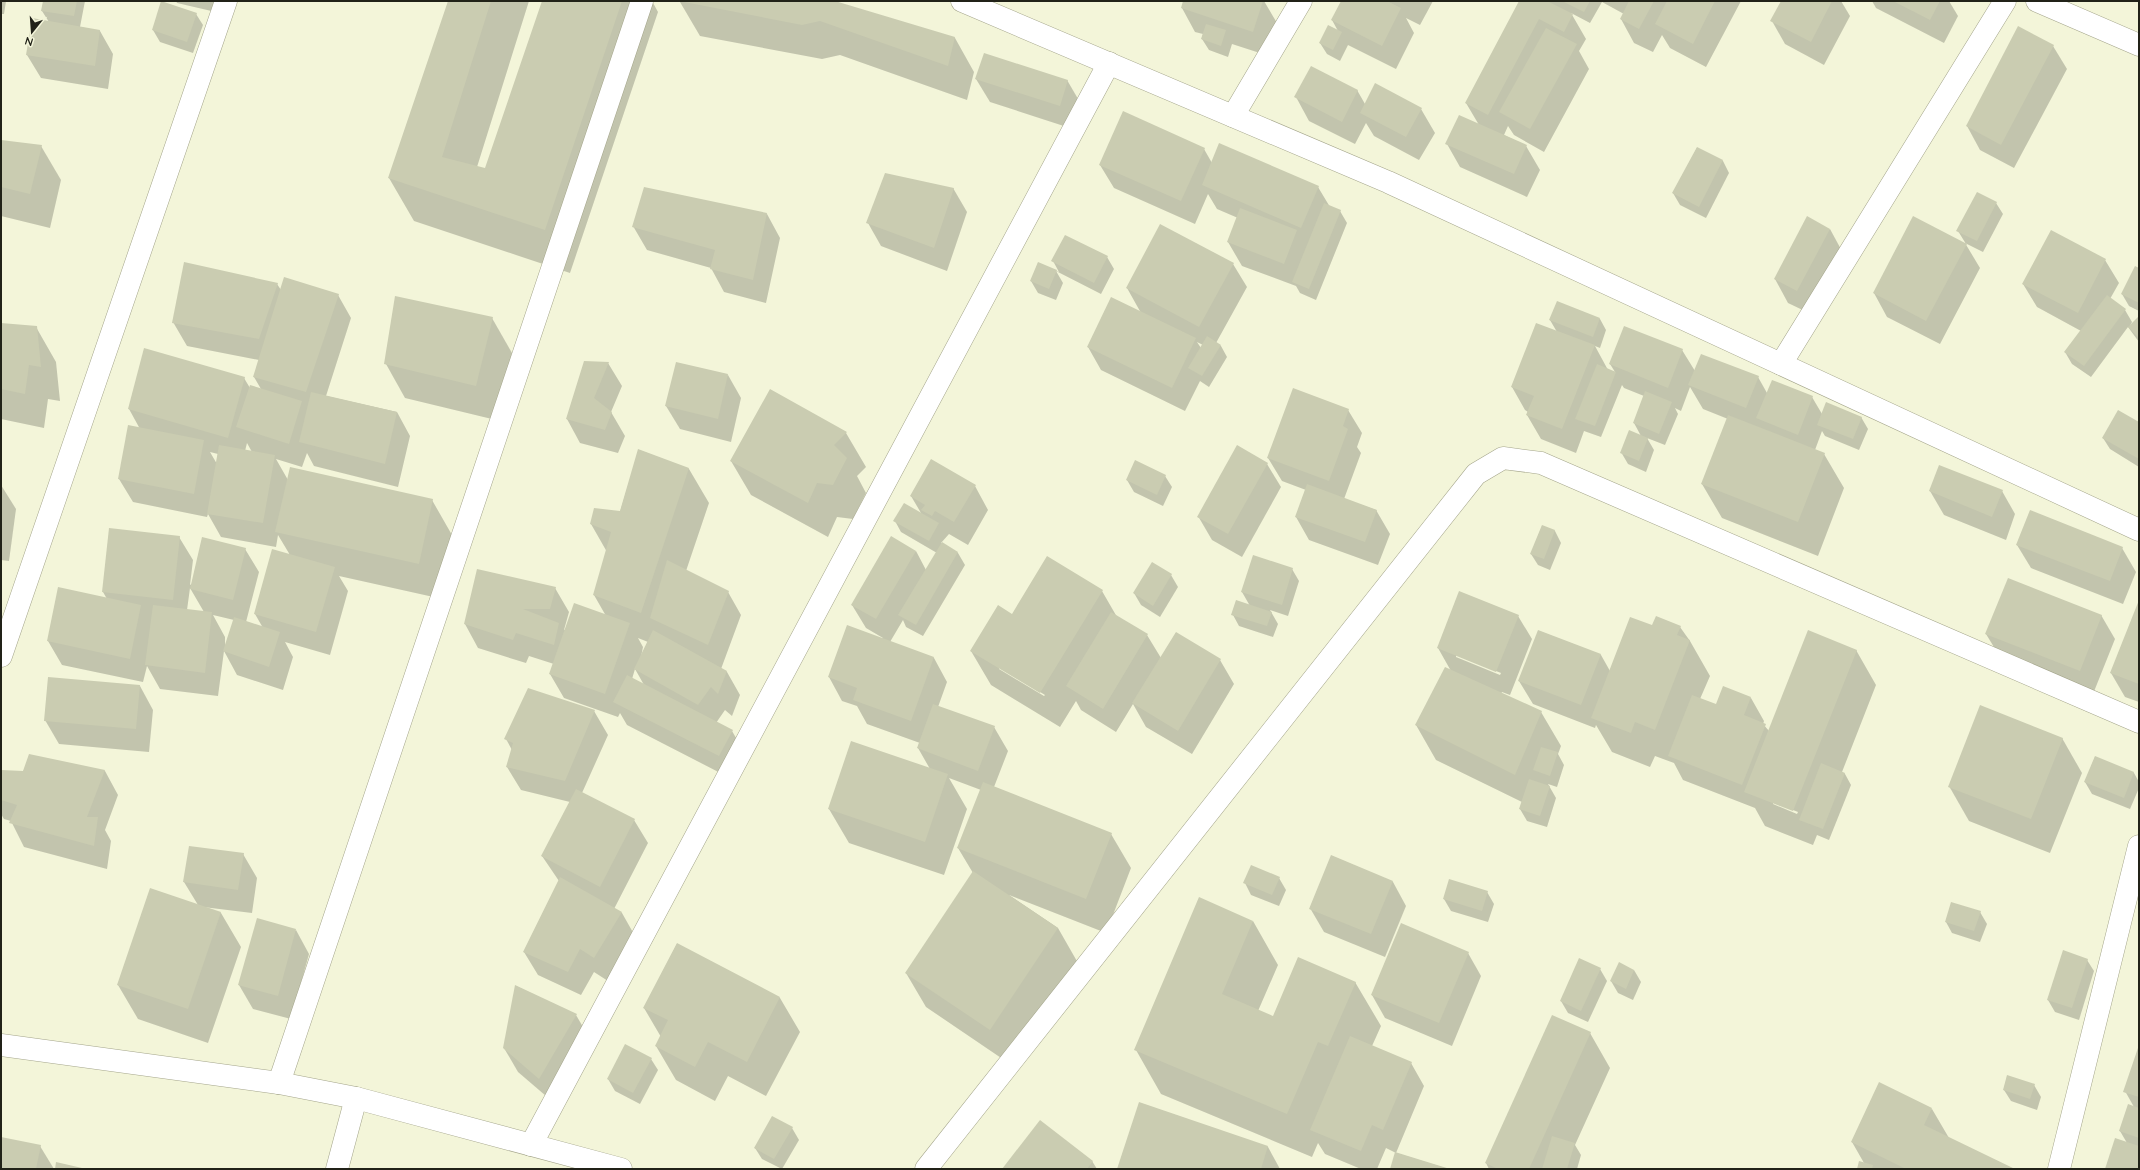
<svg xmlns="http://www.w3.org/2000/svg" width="2140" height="1170" font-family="Quicksand,sans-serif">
  <rect width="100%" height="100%" fill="#f3f5d9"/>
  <g fill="#0003" fill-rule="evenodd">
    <polygon points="1,1 6,1 4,14 1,14"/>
    <polygon points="44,1 85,1 80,27 100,31 113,54 108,89 41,78 27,55 49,22 42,11"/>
    <polygon points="176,1 222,1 220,13 177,3"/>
    <polygon points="449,1 529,1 477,167 486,169 543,1 652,1 658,12 570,273 414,221 389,178"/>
    <polygon points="832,1 955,38 974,72 967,100 840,55 822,59 700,36 680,2"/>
    <polygon points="1184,1 1264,1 1277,23 1266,55 1232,44 1228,57 1209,50 1202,39 1203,34 1195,32 1182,8"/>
    <polygon points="1342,1 1433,1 1420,25 1406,18 1414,33 1396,69 1348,45 1340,61 1327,54 1320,43 1338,31 1332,20"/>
    <polygon points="1520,1 1741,1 1706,67 1670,48 1662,35 1653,52 1634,43 1621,19 1624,14 1602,2 1590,23 1571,13 1586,39 1579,51 1589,69 1544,152 1514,135 1508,126 1504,135 1526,146 1540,170 1527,197 1460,167 1447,144 1479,125 1466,103"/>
    <polygon points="1782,1 1841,1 1850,16 1824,65 1785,44 1772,21"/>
    <polygon points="1872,1 1949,1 1958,16 1944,43 1876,8"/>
    <polygon points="196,14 203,25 193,53 160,42 153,30"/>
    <polygon points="2053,46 2067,69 2014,168 1980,150 1967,126"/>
    <polygon points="976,79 1067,80 1081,104 1073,129 990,102"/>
    <polygon points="1357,90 1365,104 1421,109 1435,133 1419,160 1374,136 1366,123 1355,144 1309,121 1296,97"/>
    <polygon points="1,141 41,146 61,180 50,228 1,216"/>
    <polygon points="1697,148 1723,161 1729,173 1706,218 1680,205 1673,193"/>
    <polygon points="1204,149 1212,163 1318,187 1330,207 1340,211 1347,223 1316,300 1300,293 1296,286 1242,266 1228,242 1238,218 1217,209 1208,194 1195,224 1114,188 1100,165"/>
    <polygon points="953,188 967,212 947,271 881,246 868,223"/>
    <polygon points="1996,203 2003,214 1983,252 1965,243 1980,268 1940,344 1887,317 1874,293 1966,244 1958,231"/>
    <polygon points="767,214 780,238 766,303 724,292 711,268 647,250 633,226"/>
    <polygon points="1830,229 1843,253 1811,314 1788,303 1775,279"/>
    <polygon points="1107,257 1114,269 1101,294 1056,271 1063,283 1056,300 1038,293 1031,281 1038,263 1059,272 1053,261"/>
    <polygon points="2105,260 2119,283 2110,299 2125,310 2132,322 2130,326 2139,317 2139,342 2128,327 2091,377 2072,364 2065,352 2081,331 2037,307 2023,284"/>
    <path d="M1233 264 1247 287 1216 343 1221 346 1227 357 1209 387 1200 381 1185 411 1101 370 1088 347 1141 313 1127 288ZM1197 342 1203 345 1201 348Z"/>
    <polygon points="2139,269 2139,311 2129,306 2122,294"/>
    <path d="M277 284 281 290 338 295 351 318 326 396 397 412 410 436 398 487 314 466 307 453 302 467 276 459 288 480 432 500 452 535 438 598 339 576 348 591 330 655 285 642 293 657 283 690 237 675 224 651 218 696 160 689 147 666 143 682 62 665 48 641 107 599 103 592 179 537 193 560 190 585 245 549 259 572 246 622 263 628 255 614 290 555 278 535 276 547 221 537 208 514 207 517 133 502 119 479 140 429 129 409 244 378 250 388 261 389 254 377 259 360 187 346 173 322ZM247 443 252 452 245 451ZM210 452 218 454 217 464ZM190 588 204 612 187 610ZM213 615 234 620 225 647V637Z"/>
    <polygon points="492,318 512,353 496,420 405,398 386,364"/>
    <polygon points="1600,319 1606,330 1600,348 1595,346 1608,370 1615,372 1610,364 1682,350 1695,371 1758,377 1767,393 1812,397 1822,414 1861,417 1868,429 1859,450 1825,436 1822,431 1815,450 1824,454 1844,488 1818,556 1722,518 1702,484 1728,419 1703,409 1690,387 1681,411 1675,408 1678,414 1665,445 1647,438 1654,450 1646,472 1628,464 1621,452 1641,436 1634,423 1644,396 1624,388 1622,385 1601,437 1584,431 1576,453 1541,439 1527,415 1528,412 1525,410 1512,387 1557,332 1550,320"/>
    <polygon points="1,324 36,327 56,362 60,401 48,399 44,428 1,419"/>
    <polygon points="608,363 622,386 611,412 625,436 618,453 580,443 567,419"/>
    <polygon points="728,375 741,398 731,442 680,429 666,406"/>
    <polygon points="770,391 846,433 866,467 857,476 866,493 853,519 837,517 828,537 751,495 731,461"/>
    <polygon points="1348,410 1362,433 1357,447 1361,453 1344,499 1376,510 1390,534 1378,565 1309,540 1296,517 1306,490 1282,481 1268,458"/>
    <polygon points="2139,423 2139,467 2110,449 2103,438"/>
    <path d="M639 450 689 469 709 503 686 571 728 592 741 615 721 669 727 672 740 695 732 716 725 710 716 723 732 731 746 755 732 779 627 725 620 713 618 717 564 698 550 674 554 664 529 656 526 663 478 648 465 624 478 570 555 588 569 612 564 630 606 616 594 595 607 552 591 524 620 512ZM638 638 648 642 641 657 643 647ZM635 669 639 676 644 685 632 679Z"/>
    <polygon points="1267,464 1281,487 1242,557 1212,540 1198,516"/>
    <polygon points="1165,476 1172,487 1163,506 1134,492 1127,480"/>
    <polygon points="1,485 16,509 9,561 1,560"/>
    <polygon points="975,486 988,510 968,545 949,534 941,543 958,553 965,565 923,636 906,627 903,620 890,642 934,658 947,682 938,707 994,727 1008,751 994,787 1111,834 1131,868 1106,933 1009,895 1058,928 1078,963 1010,1064 926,1007 906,973 973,873 958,848 981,790 949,778 967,809 944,875 849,843 829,809 930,769 918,748 920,743 867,724 857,706 842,701 829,677 883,638 866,628 852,605 916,551 926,570 937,553 901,532 895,521 921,513 911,496"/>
    <polygon points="1930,491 2002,491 2015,514 2006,540 1944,515"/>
    <polygon points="1542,526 1555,531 1561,543 1550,570 1538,565 1531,554"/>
    <polygon points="2017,545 2122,548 2136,572 2123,604 2031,568"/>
    <polygon points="1292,569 1299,581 1288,616 1270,610 1278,624 1273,637 1239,626 1233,615 1250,606 1242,592"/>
    <polygon points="1171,575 1178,587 1160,617 1141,605 1134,593"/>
    <path d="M1102 591 1117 617 1147 635 1161 658 1176 633 1220 660 1234 684 1192 754 1146 727 1133 704 1116 732 1081 710 1076 701 1060 727 991 685 971 651 1013 615ZM999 667 1045 695 1044 696 999 669Z"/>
    <path d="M1460 593 1518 616 1532 639 1510 695 1502 692 1501 694 1541 712 1561 746 1558 754 1564 765 1557 787 1548 784 1556 798 1547 827 1527 821 1520 809 1522 802 1436 760 1416 725 1451 671 1438 648ZM1456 655 1501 673 1500 675 1456 657Z"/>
    <polygon points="2139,603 2139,702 2125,697 2111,673"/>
    <polygon points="2101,615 2115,639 2093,694 2000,657 1986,634"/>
    <path d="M1653 627H1680L1690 641 1710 676 1700 699 1716 705 1751 698 1764 721 1763 724 1769 731 1856 650 1876 685 1842 772 1845 774 1851 785 1829 840 1817 835 1813 845 1765 826 1755 808 1683 780 1674 763 1655 756 1650 767 1612 752 1596 725 1595 728 1533 704 1519 681 1539 631 1601 655 1610 671ZM1773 802 1798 812 1797 814 1773 804Z"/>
    <polygon points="140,686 153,710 149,752 59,744 45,720"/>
    <polygon points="594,711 608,735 582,793 634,820 648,843 614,909 622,913 635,936 608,981 594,972 581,995 538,975 524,952 559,881 542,856 570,802 521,790 507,767 512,750 506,739"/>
    <polygon points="2062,738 2082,773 2050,853 1969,821 1949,786"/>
    <polygon points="30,756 105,771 118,795 105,830 111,841 107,869 24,847 11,821 4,819 1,814 1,771 23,772"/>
    <polygon points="2095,757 2134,773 2139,782 2139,788 2130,809 2092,794 2085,782"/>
    <polygon points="243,854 257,878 252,913 203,907 221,913 241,947 208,1043 138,1019 118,985 198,905 184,882"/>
    <polygon points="1332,856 1393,882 1406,906 1385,957 1324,932 1310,908"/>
    <polygon points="1279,878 1286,890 1279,906 1251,895 1245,883"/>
    <polygon points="1487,892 1494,904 1488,922 1451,911 1444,899"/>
    <polygon points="1980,912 1987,924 1980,942 1952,933 1946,922"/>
    <polygon points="1253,921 1278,965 1258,1011 1274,1018 1355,982 1381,1026 1372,1046 1411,1063 1424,1086 1396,1153 1448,1169 1391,1169 1396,1153 1386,1148 1377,1169 1361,1169 1325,1154 1318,1143 1312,1157 1161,1094 1136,1050"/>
    <polygon points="296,930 309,954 291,1019 253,1009 239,985"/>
    <polygon points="677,944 780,998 800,1032 766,1096 728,1076 715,1101 676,1080 656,1046 661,1037 644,1008"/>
    <polygon points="1468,953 1481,976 1452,1046 1385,1018 1372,995"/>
    <polygon points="2087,960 2094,971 2079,1020 2055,1012 2048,1000"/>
    <polygon points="1600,969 1607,981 1588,1022 1568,1013 1561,1001"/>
    <polygon points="1634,970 1641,982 1633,1000 1618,993 1611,981"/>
    <polygon points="516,986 576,1015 590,1039 553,1102 518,1072 504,1048"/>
    <polygon points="1590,1033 1610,1068 1575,1145 1581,1155 1577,1169 1489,1169 1486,1163"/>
    <polygon points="2139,1047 2139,1169 2106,1169 2127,1143 2120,1131 2134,1107 2125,1091"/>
    <polygon points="651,1059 658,1070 640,1104 615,1091 608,1079"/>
    <polygon points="2034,1085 2041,1097 2037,1110 2011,1101 2004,1090"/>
    <polygon points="1140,1103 1268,1147 1280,1169 1118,1169"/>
    <polygon points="1932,1109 1949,1138 2013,1169 1858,1169 1864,1163 1852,1142"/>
    <polygon points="792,1128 799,1140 782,1169 762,1159 755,1148"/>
    <polygon points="1,1138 40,1146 54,1169 1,1169"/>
    <polygon points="1092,1161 1097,1169 1004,1169"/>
  </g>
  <g fill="#caccb1">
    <polygon points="43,1 77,1 74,16 41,11"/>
    <polygon points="161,1 197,13 187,42 152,30"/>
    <polygon points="448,1 491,1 442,157 485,168 542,1 622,1 545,230 388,178"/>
    <polygon points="679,1 835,1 955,37 948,66 820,21 802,25"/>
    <polygon points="1183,1 1263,1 1253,32 1181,8"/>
    <polygon points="1341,1 1387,1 1401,8 1382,46 1331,20"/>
    <polygon points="1519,1 1547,1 1573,14 1564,32 1539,19 1488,115 1465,103"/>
    <polygon points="1562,1 1590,1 1584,12"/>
    <polygon points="1629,1 1654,1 1639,29 1620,19"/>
    <polygon points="1667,1 1715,1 1693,44 1655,24"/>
    <polygon points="1781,1 1832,1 1811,42 1770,21"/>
    <polygon points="1893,1 1940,1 1930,20"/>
    <polygon points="32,18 100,30 95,66 26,55"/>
    <polygon points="1206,24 1226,30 1221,46 1201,39"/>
    <polygon points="1328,25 1342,32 1333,50 1319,43"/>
    <polygon points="2018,26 2054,45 2001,145 1966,126"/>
    <polygon points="1546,28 1577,44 1530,129 1499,112"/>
    <polygon points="984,53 1068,80 1060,106 975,79"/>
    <polygon points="1311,66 1358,90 1342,122 1294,97"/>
    <polygon points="1375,83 1422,108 1406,137 1360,113"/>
    <polygon points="1123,111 1205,148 1181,201 1099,165"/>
    <polygon points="1459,115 1527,145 1514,174 1445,144"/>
    <polygon points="1,140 42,145 30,194 1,187"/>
    <polygon points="1219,143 1319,186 1301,228 1202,185"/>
    <polygon points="1697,147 1723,160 1699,207 1672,193"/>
    <polygon points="885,173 954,188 934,248 866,223"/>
    <polygon points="644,187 767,213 753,280 710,269 715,250 632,227"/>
    <polygon points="1977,192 1997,202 1977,241 1956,231"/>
    <polygon points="1324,203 1341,210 1309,289 1292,282"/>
    <polygon points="1240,208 1297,230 1284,264 1227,242"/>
    <polygon points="1807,216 1830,229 1797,291 1774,279"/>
    <polygon points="1913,216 1967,244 1926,321 1873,293"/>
    <polygon points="1160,224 1234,263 1199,327 1126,288"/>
    <polygon points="2051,230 2106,259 2078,313 2022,284"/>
    <polygon points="1065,235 1108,256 1094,283 1051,261"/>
    <polygon points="184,262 278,283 259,339 172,323"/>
    <polygon points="1038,262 1057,270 1049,289 1030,281"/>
    <polygon points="2135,266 2139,268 2139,303 2121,294"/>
    <polygon points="284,277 339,294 306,392 253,377"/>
    <polygon points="2107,295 2126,309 2084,366 2064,352"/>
    <polygon points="395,296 493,317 476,386 384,364"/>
    <polygon points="1111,297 1196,338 1172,388 1087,347"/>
    <polygon points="1557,301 1600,318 1593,337 1549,320"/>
    <polygon points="2139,316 2139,338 2128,327"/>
    <polygon points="1,323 37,326 41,367 29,365 25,394 1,389"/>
    <polygon points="1536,323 1595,345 1562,429 1526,415 1534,396 1511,387"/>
    <polygon points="1624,326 1683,349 1668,388 1609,364"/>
    <polygon points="1207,336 1221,345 1202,376 1188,368"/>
    <polygon points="144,348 245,377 228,438 128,409"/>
    <polygon points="1701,354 1759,376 1746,408 1688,385"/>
    <polygon points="584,361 609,362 594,398 612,412 605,430 566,419"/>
    <polygon points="676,362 728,374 718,419 665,406"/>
    <polygon points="1597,364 1616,372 1595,426 1575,419"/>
    <polygon points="1772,380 1813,396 1798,435 1756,418"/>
    <polygon points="250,385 302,401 289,444 236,427"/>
    <polygon points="1293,388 1349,409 1343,426 1348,429 1329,481 1267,458"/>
    <polygon points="770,389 847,432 834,445 847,458 833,485 817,483 808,503 730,461"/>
    <polygon points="1645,391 1672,402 1659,434 1633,423"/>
    <polygon points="311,392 397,412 385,464 299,442"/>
    <polygon points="1826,402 1862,417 1853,439 1817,425"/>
    <polygon points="2118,410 2139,422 2139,459 2102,438"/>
    <polygon points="1728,415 1825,453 1798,522 1701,484"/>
    <polygon points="128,425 204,440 194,494 118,479"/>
    <polygon points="1629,430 1648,438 1639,461 1620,453"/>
    <polygon points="219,445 275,455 263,523 207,514"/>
    <polygon points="1237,445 1268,463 1228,534 1197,517"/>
    <polygon points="638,449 689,468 641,613 593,595 611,532 590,524 594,508 620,511"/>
    <polygon points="931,459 976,485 954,522 935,511 932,516 921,510 925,505 910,496"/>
    <polygon points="1135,460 1166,475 1157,495 1126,480"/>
    <polygon points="1939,465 2003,490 1992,517 1929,491"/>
    <polygon points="290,467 433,499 419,564 275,532"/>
    <polygon points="1307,484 1377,510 1365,542 1295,517"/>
    <polygon points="904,503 939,523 929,541 893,521"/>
    <polygon points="2030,510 2123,547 2110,581 2016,545"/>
    <polygon points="1542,525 1555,530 1544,559 1530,554"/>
    <polygon points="109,528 180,536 173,600 102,592"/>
    <polygon points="891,536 916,551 876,619 851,605"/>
    <polygon points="202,537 246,548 233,600 190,589"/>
    <polygon points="942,542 958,552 916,625 898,615"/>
    <polygon points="272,549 335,567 316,632 254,614"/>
    <polygon points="1253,555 1293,568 1282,605 1241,592"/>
    <polygon points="1047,556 1103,590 1040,693 970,651 998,605 1012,614"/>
    <polygon points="667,560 729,591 708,645 650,618"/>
    <polygon points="1152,562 1172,574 1153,606 1133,593"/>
    <polygon points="477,569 556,587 550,609 523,609 559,623 554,645 516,633 513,640 464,624"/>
    <polygon points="2008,578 2102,615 2080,671 1985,634"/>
    <polygon points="58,587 141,605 130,659 47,641"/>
    <polygon points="1459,591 1519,615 1496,672 1437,648"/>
    <polygon points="1236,600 1272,612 1267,626 1231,615"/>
    <polygon points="2139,600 2139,684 2110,673"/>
    <polygon points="574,603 630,623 605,694 549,674"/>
    <polygon points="153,605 212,612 205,673 145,665"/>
    <polygon points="1111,612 1148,634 1103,709 1066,686"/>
    <polygon points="1656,616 1681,626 1677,635 1690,640 1655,730 1635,722 1631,733 1591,718 1630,617 1652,625"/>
    <polygon points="234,617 280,632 269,667 223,651"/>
    <polygon points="847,625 934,657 911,721 853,700 857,688 828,677"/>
    <polygon points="653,630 727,671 718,694 711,687 698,705 634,669"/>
    <polygon points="1538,630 1601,654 1581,705 1518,681"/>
    <polygon points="1808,630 1857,650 1793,811 1744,792"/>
    <polygon points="1176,632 1221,659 1178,731 1132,703"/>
    <polygon points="1445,667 1542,711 1515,775 1415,725"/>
    <polygon points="627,675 733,730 719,756 613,702"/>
    <polygon points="48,677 140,685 136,729 44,721"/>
    <polygon points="1723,686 1751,697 1744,715 1766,724 1742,785 1668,756 1692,695 1716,704"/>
    <polygon points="528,688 595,710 565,781 506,767 513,743 504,739"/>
    <polygon points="933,704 995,726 978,771 917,748"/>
    <polygon points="1980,705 2063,738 2031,819 1948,787"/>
    <polygon points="851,741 948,774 925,842 828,809"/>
    <polygon points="1541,747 1558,752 1550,776 1533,770"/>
    <polygon points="29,754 105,770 87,817 98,817 94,846 9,823 17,805 1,800 1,770 23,771"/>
    <polygon points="2095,756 2134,772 2124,798 2084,782"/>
    <polygon points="1821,763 1845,773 1823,829 1799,820"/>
    <polygon points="1529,779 1550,786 1540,816 1519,809"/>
    <polygon points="983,782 1112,833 1086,899 957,848"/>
    <polygon points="576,789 635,819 600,887 541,856"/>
    <polygon points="189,846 244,853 238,890 183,882"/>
    <polygon points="1331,855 1393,881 1371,934 1309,909"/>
    <polygon points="1251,865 1280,877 1272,895 1243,883"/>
    <polygon points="973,871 1058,928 990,1030 905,973"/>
    <polygon points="560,877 622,912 594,958 580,949 568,972 523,952"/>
    <polygon points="1449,879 1488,891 1482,911 1443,899"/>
    <polygon points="150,888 221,912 188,1009 117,985"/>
    <polygon points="1199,897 1253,921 1222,994 1273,1016 1298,957 1356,982 1328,1046 1318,1042 1287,1114 1134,1050"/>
    <polygon points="1951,902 1981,911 1974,931 1945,922"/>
    <polygon points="257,918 296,929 278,996 238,985"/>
    <polygon points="1401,923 1469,952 1439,1023 1371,995"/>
    <polygon points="677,943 780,997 747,1062 708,1042 695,1067 655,1046 668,1020 643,1008"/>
    <polygon points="2063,950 2088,959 2072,1008 2047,1000"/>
    <polygon points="1579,958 1601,968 1581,1011 1560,1001"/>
    <polygon points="1619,962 1634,970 1626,989 1610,981"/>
    <polygon points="515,985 577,1014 539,1079 503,1048"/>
    <polygon points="1552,1015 1591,1032 1529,1169 1498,1169 1485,1163"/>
    <polygon points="1350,1036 1412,1062 1383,1130 1372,1125 1361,1151 1310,1130"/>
    <polygon points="625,1044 652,1058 633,1093 607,1079"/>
    <polygon points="2139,1045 2139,1097 2123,1092"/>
    <polygon points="2007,1075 2035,1084 2030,1099 2003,1090"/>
    <polygon points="1879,1082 1932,1108 1924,1125 2015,1169 1906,1169 1851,1142"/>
    <polygon points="1139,1102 1268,1146 1261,1169 1117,1169"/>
    <polygon points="2128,1104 2139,1108 2139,1138 2119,1131"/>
    <polygon points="772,1116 793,1127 774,1159 754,1148"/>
    <polygon points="1040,1120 1093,1161 1087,1169 1002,1169"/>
    <polygon points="1552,1136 1575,1143 1567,1169 1542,1169"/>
    <polygon points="1,1137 41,1145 36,1169 1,1169"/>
    <polygon points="2115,1138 2139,1146 2139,1169 2105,1169"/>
    <polygon points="1395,1152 1450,1169 1390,1169"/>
    <polygon points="1859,1161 1873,1165 1872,1169 1857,1169"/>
    <polygon points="56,1162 82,1168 82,1169 55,1169"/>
  </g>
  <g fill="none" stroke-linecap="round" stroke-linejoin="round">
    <defs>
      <g id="minor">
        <polyline points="2037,1 2139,45"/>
        <polyline points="1233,116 1301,1"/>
        <polyline points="1781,364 2005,1"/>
        <polyline points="1,656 226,1"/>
        <polyline points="1,1045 279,1083 356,1098 621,1169"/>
        <polyline points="279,1083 642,1"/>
        <polyline points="531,1145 1109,63"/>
        <polyline points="337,1169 356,1098"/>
        <polyline points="926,1169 1476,474 1503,458 1541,463 2139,722"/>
        <polyline points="2059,1169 2139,846"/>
      </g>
      <polyline id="tertiary" points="962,1 1388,182 2139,530"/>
    </defs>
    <use href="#minor" stroke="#a4a58b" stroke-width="23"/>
    <use href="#tertiary" stroke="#a4a58b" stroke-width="23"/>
    <use href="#minor" stroke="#fff" stroke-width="22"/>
    <use href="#tertiary" stroke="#fff" stroke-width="22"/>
  </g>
  <rect width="2140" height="1170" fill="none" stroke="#212218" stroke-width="4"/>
  <g transform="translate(32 32) rotate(197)" stroke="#f3f5d9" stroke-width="3" paint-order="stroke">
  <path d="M0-3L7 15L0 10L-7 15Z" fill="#212218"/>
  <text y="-6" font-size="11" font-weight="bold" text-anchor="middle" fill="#212218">N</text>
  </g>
</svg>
